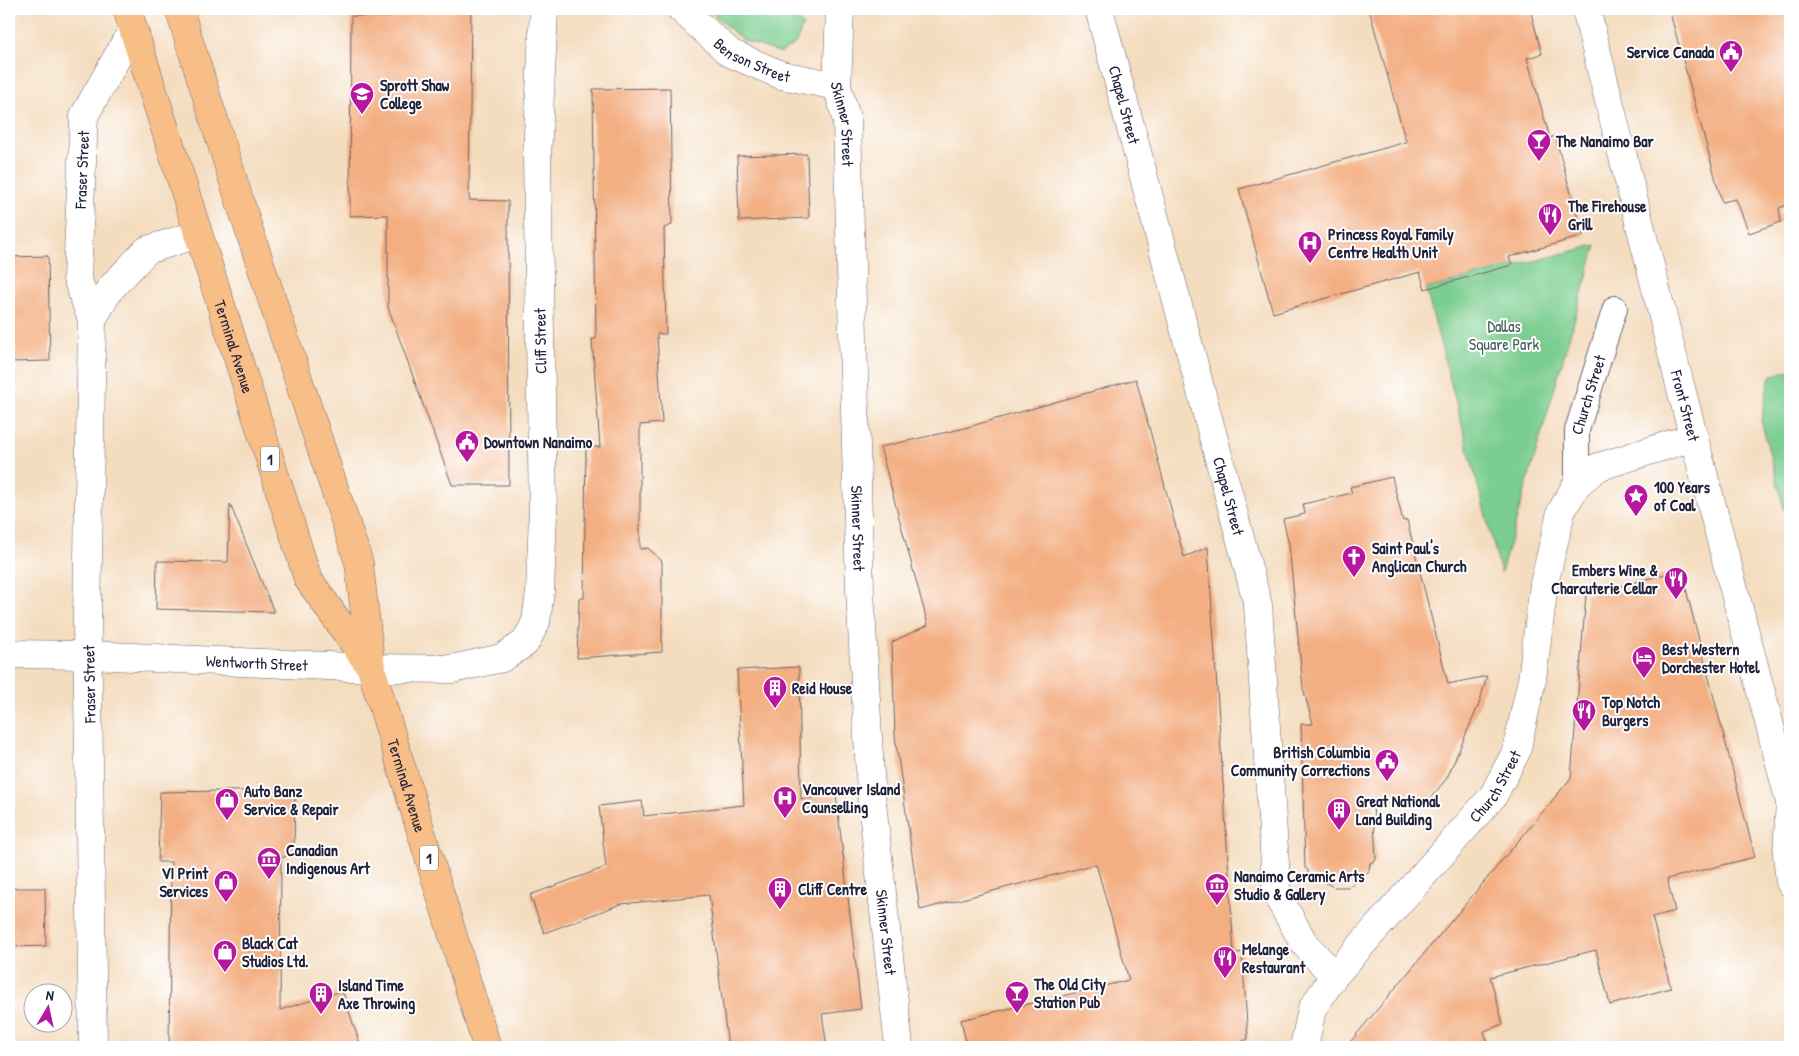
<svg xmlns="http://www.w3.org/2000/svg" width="1799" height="1056" font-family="'Patrick Hand',sans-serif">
  <rect width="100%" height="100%" fill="#fff"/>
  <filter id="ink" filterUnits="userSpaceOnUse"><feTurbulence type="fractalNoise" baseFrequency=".02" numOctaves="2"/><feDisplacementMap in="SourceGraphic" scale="10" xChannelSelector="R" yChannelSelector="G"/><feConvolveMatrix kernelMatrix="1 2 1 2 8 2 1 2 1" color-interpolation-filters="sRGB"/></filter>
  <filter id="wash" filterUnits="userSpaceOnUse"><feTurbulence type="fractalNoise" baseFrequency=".0096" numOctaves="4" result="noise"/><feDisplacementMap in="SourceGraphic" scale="20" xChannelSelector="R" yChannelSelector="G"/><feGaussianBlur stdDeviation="1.12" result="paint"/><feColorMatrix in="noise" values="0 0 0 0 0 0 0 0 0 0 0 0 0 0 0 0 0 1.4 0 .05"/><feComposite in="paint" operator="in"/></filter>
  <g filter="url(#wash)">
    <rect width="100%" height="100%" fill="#f4dcbe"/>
    <g fill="#7cce90" stroke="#4f7866">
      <polygon points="707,9 785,9 803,25 796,43 780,53 743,40"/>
      <polygon points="1596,245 1501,573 1426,289"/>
      <polygon points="1790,370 1790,531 1761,420 1770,376"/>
    </g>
    <g id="blocks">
      <g fill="#f3ae81">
        <polygon points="389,9 471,9 469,200 508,201 509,485 452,485 388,307 388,215 350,216 351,16 388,17"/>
        <polygon points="1369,9 1530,9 1542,54 1527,58 1550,138 1555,136 1583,236 1509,257 1512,265 1425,289 1420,272 1273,313 1239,189 1406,142"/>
        <polygon points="1669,9 1790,9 1790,204 1779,208 1781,222 1749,233 1736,199 1722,202"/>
        <polygon points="670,88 672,225 664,228 666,334 657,334 662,423 640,425 640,549 648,548 662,561 662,652 577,658 579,598 584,598 586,447 600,447 592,339 596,339 593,89"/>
        <polygon points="807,154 809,218 739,221 737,156"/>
        <polygon points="48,256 50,361 9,362 9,257"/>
        <polygon points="1136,379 1184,557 1208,547 1234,954 1242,952 1248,1039 1230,1047 967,1047 961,1020 1129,980 1096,864 920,910 895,736 892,642 928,625 880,447 961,429"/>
        <polygon points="1392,477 1403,521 1407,520 1448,684 1487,676 1479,704 1447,778 1429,800 1373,802 1376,860 1370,863 1369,871 1354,884 1348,887 1334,887 1308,874 1308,870 1305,868 1301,724 1313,724 1303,688 1289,545 1283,519 1305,514 1303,504 1352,493 1350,487"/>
        <polygon points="230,504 274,612 156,609 157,561 228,562"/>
        <polygon points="1681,570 1755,857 1667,879 1675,911 1652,917 1671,988 1610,1005 1596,950 1490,977 1503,1024 1484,1031 1489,1047 1346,1047 1571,778 1586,595"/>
        <polygon points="799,667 801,799 836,795 861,1009 822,1014 827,1047 728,1047 709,895 621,904 544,933 530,895 606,867 599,806 642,801 644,816 744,805 737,670"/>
        <polygon points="295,790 294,853 281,858 280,1010 342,991 361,1047 169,1047 171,862 158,862 160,792"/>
        <polygon points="9,888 45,888 46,946 9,947"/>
      </g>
    </g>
  </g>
  <g filter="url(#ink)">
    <use href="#blocks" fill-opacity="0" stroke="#6c6369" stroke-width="1"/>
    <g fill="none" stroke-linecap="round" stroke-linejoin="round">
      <defs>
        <g id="pedestrian">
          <path id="s1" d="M1577 484V430L1615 308"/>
        </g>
        <g id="minor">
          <path id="s2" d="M681 9 730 53 781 75 837 86"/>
          <path id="s3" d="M840 9 837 86 847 121 860 590 871 793 899 1047"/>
          <path id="s4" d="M1099 9 1258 605 1277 895 1304 943 1334 976"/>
          <polyline points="92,320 110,289 147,250 198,234"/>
          <path id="s5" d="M9 654 89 655 371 668 452 669 502 658 525 643 536 622 540 592 543 513 537 157 544 9"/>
          <path id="s6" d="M93 1047 87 619 92 320 77 278 84 116 133 29"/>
          <path id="s7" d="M1304 1047 1312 1009 1334 976 1493 796 1516 752 1532 679 1544 584 1561 512 1577 484 1598 467 1694 437"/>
        </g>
        <g id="tertiary">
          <path id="s8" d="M1586 9 1680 385 1790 802"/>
          <polyline points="1790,801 1787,854 1790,882"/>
        </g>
        <g id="trunk">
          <path id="s9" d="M127 9 308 579 369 665"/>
          <path id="s10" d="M179 9 247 224 359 563 371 668 487 1047"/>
        </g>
      </defs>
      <use href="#pedestrian" stroke="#6c6369" stroke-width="26"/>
      <use href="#minor" stroke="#6c6369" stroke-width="29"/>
      <use href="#tertiary" stroke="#6c6369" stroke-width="29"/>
      <use href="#trunk" stroke="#6c6369" stroke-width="29"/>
      <use href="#pedestrian" stroke="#fff" stroke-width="24"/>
      <use href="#minor" stroke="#fff" stroke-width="28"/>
      <use href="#tertiary" stroke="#fff" stroke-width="28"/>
      <use href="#trunk" stroke="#f7be88" stroke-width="28"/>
    </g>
  </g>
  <defs>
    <symbol id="civic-pin" viewBox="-11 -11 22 30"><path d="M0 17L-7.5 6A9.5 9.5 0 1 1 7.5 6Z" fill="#b5179e" stroke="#fff"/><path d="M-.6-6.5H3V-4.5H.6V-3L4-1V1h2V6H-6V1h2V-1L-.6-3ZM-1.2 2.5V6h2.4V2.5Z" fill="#fff"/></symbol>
    <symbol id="university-pin" viewBox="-11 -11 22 30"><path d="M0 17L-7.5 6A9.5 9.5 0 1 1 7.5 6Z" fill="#b5179e" stroke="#fff"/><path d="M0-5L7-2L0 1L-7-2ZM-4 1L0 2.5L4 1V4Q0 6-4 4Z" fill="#fff"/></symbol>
    <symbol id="bar-pin" viewBox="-11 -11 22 30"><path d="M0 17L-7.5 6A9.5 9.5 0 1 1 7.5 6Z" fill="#b5179e" stroke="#fff"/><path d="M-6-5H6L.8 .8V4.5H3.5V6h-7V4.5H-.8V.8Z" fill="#fff"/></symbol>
    <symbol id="restaurant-pin" viewBox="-11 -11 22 30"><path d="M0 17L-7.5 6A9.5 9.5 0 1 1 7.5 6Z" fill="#b5179e" stroke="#fff"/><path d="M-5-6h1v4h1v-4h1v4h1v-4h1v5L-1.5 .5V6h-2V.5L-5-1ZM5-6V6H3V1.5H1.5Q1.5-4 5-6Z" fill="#fff"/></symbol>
    <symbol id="hospital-pin" viewBox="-11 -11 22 30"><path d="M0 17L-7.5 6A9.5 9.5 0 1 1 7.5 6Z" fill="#b5179e" stroke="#fff"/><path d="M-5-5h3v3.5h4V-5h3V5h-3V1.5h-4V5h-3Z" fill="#fff"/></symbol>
    <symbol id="sight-pin" viewBox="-11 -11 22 30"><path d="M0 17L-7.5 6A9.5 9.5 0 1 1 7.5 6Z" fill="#b5179e" stroke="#fff"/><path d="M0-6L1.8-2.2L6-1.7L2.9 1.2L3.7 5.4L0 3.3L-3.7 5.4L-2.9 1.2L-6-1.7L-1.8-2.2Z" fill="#fff"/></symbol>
    <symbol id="church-pin" viewBox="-11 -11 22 30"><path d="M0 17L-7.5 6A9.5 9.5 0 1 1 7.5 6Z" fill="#b5179e" stroke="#fff"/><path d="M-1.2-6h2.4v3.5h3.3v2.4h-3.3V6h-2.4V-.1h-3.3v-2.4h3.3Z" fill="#fff"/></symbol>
    <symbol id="hotel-pin" viewBox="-11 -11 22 30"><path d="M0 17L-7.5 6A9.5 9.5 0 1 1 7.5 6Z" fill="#b5179e" stroke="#fff"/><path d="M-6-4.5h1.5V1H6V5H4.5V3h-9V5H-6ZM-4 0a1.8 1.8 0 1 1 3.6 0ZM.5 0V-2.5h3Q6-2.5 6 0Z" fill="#fff"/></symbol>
    <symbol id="building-pin" viewBox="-11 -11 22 30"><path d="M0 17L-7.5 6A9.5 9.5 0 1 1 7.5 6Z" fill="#b5179e" stroke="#fff"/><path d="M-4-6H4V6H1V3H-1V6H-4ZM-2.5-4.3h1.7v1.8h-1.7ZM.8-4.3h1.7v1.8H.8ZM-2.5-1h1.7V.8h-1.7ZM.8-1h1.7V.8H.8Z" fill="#fff"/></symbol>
    <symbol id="shop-pin" viewBox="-11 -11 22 30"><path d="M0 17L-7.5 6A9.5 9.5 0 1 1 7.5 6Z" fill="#b5179e" stroke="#fff"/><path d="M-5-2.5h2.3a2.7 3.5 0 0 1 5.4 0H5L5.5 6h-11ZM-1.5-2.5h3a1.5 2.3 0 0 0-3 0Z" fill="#fff"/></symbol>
    <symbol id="museum-pin" viewBox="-11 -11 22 30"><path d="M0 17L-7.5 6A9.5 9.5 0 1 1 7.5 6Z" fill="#b5179e" stroke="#fff"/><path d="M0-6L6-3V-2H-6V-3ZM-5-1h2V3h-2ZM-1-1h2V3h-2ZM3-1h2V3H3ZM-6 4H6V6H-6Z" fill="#fff"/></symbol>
  </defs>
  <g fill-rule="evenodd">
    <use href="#civic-pin" x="1717" y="38" width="28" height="38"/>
    <use href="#university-pin" x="348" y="80" width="28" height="38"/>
    <use href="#bar-pin" x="1525" y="127" width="28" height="38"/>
    <use href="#restaurant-pin" x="1536" y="201" width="28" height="38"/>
    <use href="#hospital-pin" x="1296" y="229" width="28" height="38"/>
    <use href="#civic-pin" x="453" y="428" width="28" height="38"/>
    <use href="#sight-pin" x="1622" y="482" width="28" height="38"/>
    <use href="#church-pin" x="1340" y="543" width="28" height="38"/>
    <use href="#restaurant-pin" x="1662" y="565" width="28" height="38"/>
    <use href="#hotel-pin" x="1630" y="644" width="28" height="38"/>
    <use href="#building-pin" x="761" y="674" width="28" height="38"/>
    <use href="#restaurant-pin" x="1570" y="697" width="28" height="38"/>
    <use href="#civic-pin" x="1373" y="747" width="28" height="38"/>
    <use href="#hospital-pin" x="771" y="784" width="28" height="38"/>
    <use href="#shop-pin" x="213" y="786" width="28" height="38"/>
    <use href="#building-pin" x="1325" y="796" width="28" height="38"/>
    <use href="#museum-pin" x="255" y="845" width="28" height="38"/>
    <use href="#shop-pin" x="212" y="868" width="28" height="38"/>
    <use href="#museum-pin" x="1203" y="871" width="28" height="38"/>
    <use href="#building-pin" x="766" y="875" width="28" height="38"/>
    <use href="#shop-pin" x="211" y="938" width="28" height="38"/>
    <use href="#restaurant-pin" x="1211" y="944" width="28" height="38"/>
    <use href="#bar-pin" x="1003" y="979" width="28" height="38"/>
    <use href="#building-pin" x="307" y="980" width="28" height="38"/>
  </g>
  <g text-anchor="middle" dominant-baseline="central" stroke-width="4" stroke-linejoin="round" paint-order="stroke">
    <g fill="#fff" stroke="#646476" stroke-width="1">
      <rect x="261" y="446.5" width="18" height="25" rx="4"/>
      <rect x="420" y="845.5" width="18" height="25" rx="4"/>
    </g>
    <g font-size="15" font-weight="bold" fill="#22223b">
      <text x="270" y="459">1</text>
      <text x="429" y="858">1</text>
    </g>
    <g font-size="16" font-weight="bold" fill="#22223b" stroke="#fff" text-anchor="start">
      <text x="1714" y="52" text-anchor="end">Service Canada</text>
      <text x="380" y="85">Sprott Shaw<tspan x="380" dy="18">College</tspan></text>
      <text x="1556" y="141">The Nanaimo Bar</text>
      <text x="1568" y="206">The Firehouse<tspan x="1568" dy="18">Grill</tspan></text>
      <text x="1328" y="234">Princess Royal Family<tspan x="1328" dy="18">Centre Health Unit</tspan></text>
      <text x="484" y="442">Downtown Nanaimo</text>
      <text x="1654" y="487">100 Years<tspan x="1654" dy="18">of Coal</tspan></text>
      <text x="1372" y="548">Saint Paul's<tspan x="1372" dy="18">Anglican Church</tspan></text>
      <text x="1658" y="570" text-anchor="end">Embers Wine &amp;<tspan x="1658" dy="18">Charcuterie Cellar</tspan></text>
      <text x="1662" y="649">Best Western<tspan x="1662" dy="18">Dorchester Hotel</tspan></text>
      <text x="792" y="688">Reid House</text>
      <text x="1602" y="702">Top Notch<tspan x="1602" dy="18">Burgers</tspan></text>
      <text x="1370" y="752" text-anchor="end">British Columbia<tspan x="1370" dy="18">Community Corrections</tspan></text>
      <text x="802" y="789">Vancouver Island<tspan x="802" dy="18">Counselling</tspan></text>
      <text x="244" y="791">Auto Banz<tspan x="244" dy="18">Service &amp; Repair</tspan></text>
      <text x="1356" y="801">Great National<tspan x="1356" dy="18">Land Building</tspan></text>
      <text x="286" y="850">Canadian<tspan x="286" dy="18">Indigenous Art</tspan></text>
      <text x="208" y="873" text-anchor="end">VI Print<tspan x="208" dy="18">Services</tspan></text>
      <text x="1234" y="876">Nanaimo Ceramic Arts<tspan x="1234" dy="18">Studio &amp; Gallery</tspan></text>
      <text x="798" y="889">Cliff Centre</text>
      <text x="242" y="943">Black Cat<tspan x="242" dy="18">Studios Ltd.</tspan></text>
      <text x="1242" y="949">Melange<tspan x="1242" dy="18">Restaurant</tspan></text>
      <text x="1034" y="984">The Old City<tspan x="1034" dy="18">Station Pub</tspan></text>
      <text x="338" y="985">Island Time<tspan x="338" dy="18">Axe Throwing</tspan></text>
    </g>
    <g font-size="16" fill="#22223b" stroke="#fff">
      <text stroke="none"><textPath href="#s2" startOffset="89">Benson Street</textPath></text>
      <text stroke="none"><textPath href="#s4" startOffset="99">Chapel Street</textPath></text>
      <text stroke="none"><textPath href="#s3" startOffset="116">Skinner Street</textPath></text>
      <text stroke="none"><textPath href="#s6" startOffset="880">Fraser Street</textPath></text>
      <text transform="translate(540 341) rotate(-91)">Cliff Street</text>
      <text stroke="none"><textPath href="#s9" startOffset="354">Terminal Avenue</textPath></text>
      <text stroke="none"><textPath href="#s1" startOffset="91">Church Street</textPath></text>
      <text stroke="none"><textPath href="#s8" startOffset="409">Front Street</textPath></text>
      <text stroke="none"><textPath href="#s4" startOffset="504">Chapel Street</textPath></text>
      <text stroke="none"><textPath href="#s3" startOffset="521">Skinner Street</textPath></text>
      <text stroke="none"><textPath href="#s5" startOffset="248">Wentworth Street</textPath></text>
      <text transform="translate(89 684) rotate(-91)">Fraser Street</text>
      <text stroke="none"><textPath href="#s7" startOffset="328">Church Street</textPath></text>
      <text stroke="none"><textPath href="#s10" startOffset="811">Terminal Avenue</textPath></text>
      <text stroke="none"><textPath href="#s3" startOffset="926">Skinner Street</textPath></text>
    </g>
    <g font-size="16" fill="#425e59" stroke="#fff">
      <text x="1504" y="326">Dallas<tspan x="1504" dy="18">Square Park</tspan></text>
    </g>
  </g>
  <rect width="1799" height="1056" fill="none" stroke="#fff" stroke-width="30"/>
  <g transform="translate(48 1008) rotate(9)"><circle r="24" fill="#ffffff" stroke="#a7a7b1"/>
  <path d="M0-4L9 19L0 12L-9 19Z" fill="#b5179e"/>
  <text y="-8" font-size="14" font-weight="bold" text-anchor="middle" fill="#22223b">N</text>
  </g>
</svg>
